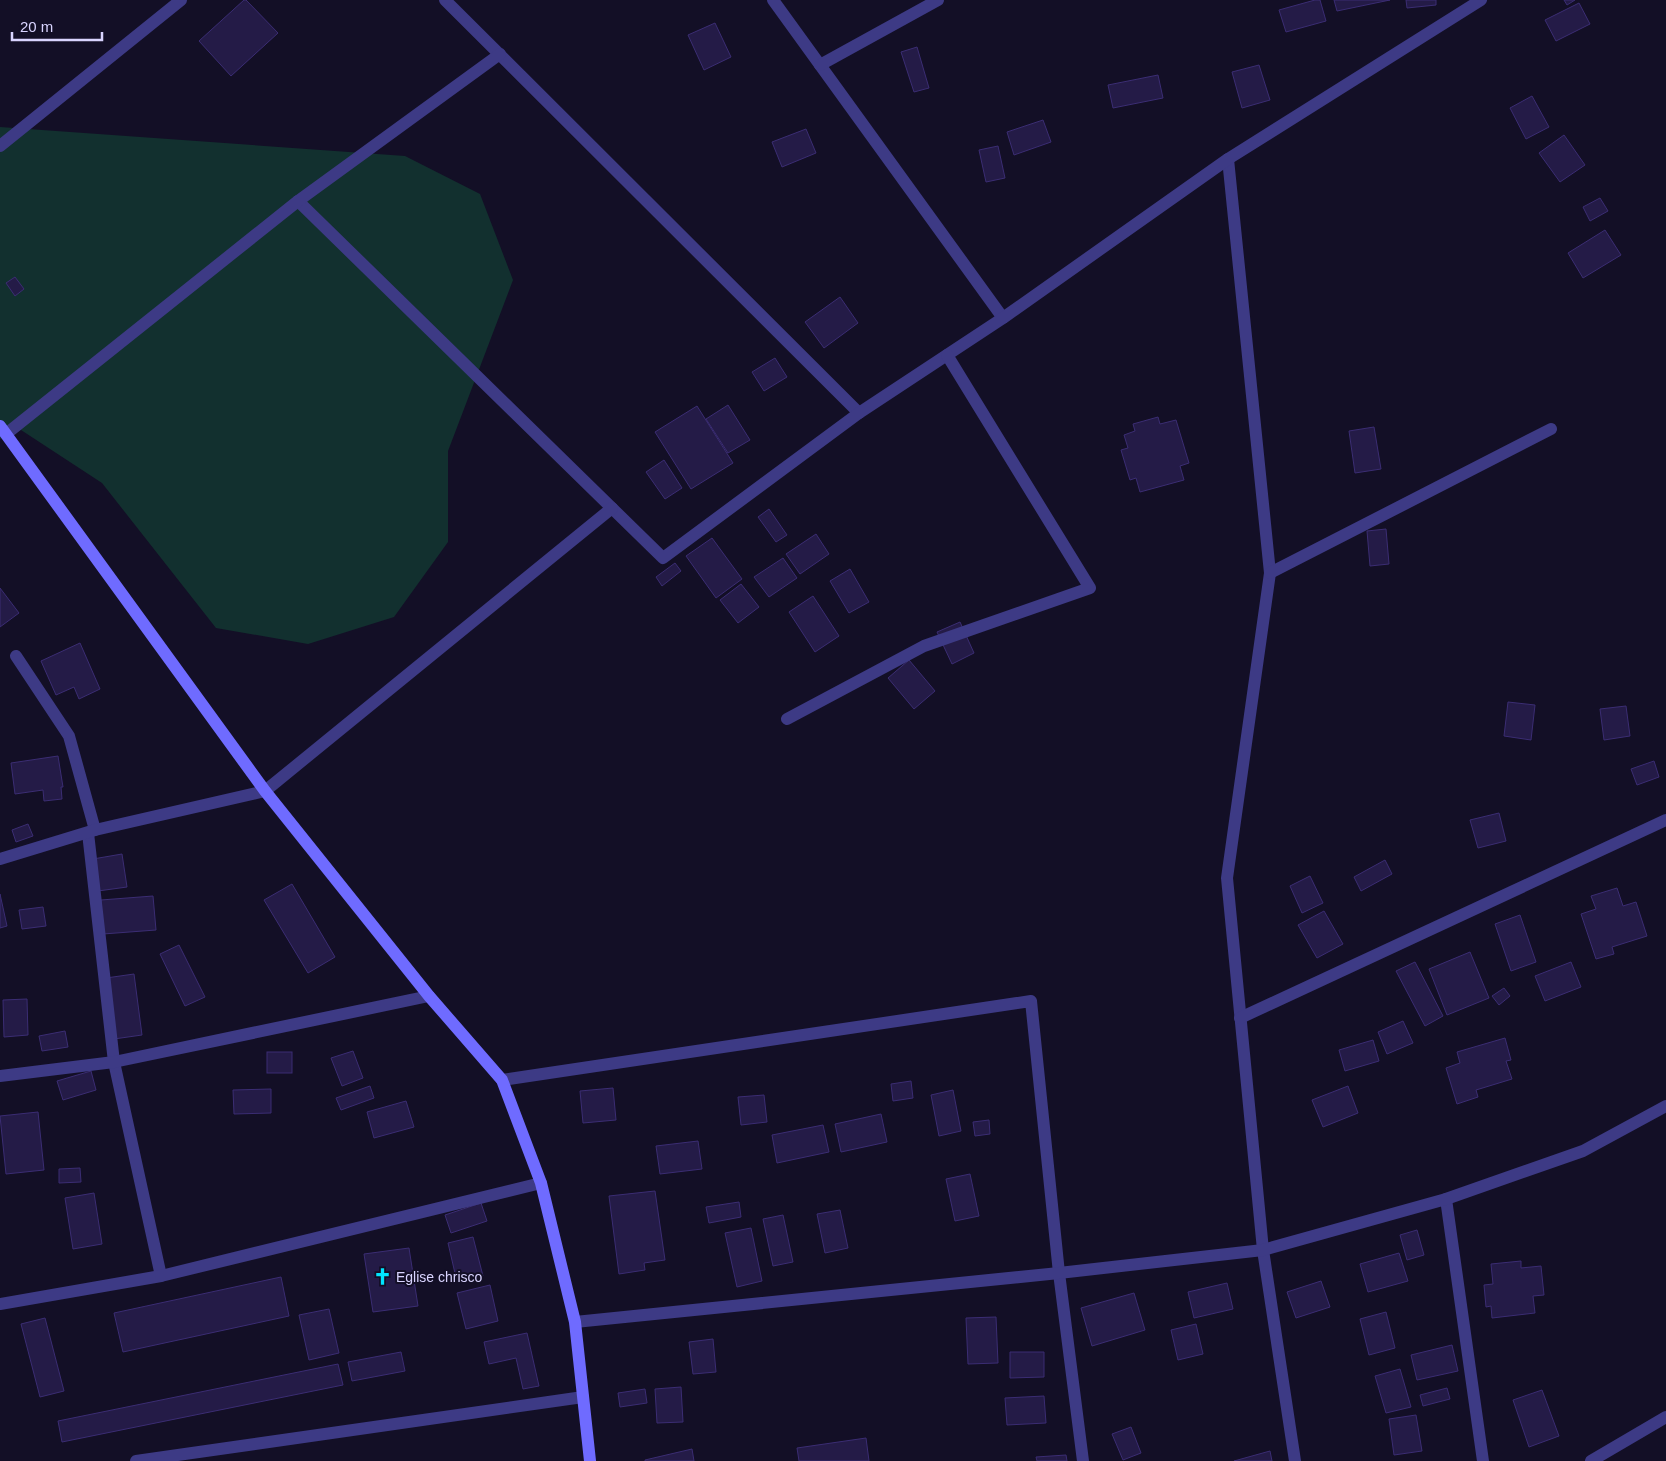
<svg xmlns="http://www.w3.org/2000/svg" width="1666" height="1461" font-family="Arial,sans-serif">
  <rect width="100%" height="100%" fill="#130f26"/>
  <polygon fill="#12302f" points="0,127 405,156 480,194 513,280 448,451 448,542 394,617 308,644 216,628 102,483 21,430 0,439"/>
  <g fill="#241b47" stroke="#3b2d73">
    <polygon points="244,0 246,0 278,33 231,76 199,41"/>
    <polygon points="1315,0 1320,0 1326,21 1286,32 1279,10"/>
    <polygon points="1334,0 1390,0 1337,11"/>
    <polygon points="1406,0 1436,0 1436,5 1407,8"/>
    <polygon points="1564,0 1575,0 1567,5"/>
    <polygon points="1579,3 1590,24 1556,41 1545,20"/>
    <polygon points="715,23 731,57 704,70 688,35"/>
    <polygon points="917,47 929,88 914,92 901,52"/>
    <polygon points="1259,65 1270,100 1242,108 1232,72"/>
    <polygon points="1158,75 1163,98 1113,108 1108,85"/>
    <polygon points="1532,96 1549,127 1526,139 1510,108"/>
    <polygon points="1043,120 1051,142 1014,155 1007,132"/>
    <polygon points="806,129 816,153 782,167 772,142"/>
    <polygon points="1564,135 1585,165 1560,182 1539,153"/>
    <polygon points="998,146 1005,178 986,182 979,150"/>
    <polygon points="1600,198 1608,211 1590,221 1583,207"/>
    <polygon points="1605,230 1621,255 1583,278 1568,253"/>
    <polygon points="15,277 24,289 15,296 6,283"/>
    <polygon points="840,297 858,323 824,348 805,322"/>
    <polygon points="775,358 787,377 764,391 752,372"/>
    <polygon points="728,405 750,440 728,453 706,419"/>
    <polygon points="697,406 733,463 691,489 655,432"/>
    <polygon points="1158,417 1160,424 1176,420 1189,463 1180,466 1184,480 1140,492 1136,478 1130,480 1121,450 1128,448 1124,435 1135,431 1133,424"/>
    <polygon points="1374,427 1381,469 1355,473 1349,431"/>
    <polygon points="664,460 682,488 665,499 646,472"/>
    <polygon points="769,509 787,535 776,542 758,517"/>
    <polygon points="1386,529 1389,564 1370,566 1367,531"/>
    <polygon points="816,534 829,554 800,574 786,554"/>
    <polygon points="712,538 742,579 716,598 686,556"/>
    <polygon points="783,558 797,578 769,597 754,577"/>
    <polygon points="675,563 681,571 662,586 656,577"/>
    <polygon points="850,569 869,602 849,613 830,581"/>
    <polygon points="741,584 759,607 738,623 720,600"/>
    <polygon points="0,588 19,613 0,627"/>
    <polygon points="813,596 839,636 815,652 789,612"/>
    <polygon points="960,622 974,653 952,664 937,632"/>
    <polygon points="80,643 100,689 79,699 74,687 56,695 41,661"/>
    <polygon points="909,660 935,691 914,709 888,678"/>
    <polygon points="1508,702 1535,705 1531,740 1504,736"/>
    <polygon points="1626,706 1630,736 1604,740 1600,709"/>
    <polygon points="58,756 63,787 61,787 62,799 44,801 43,790 15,794 11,763"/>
    <polygon points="1654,761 1659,777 1637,785 1631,769"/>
    <polygon points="1499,813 1506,841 1478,848 1470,820"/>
    <polygon points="28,824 33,836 16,842 12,830"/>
    <polygon points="122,854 127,887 98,891 93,859"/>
    <polygon points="1385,860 1392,874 1361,891 1354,877"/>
    <polygon points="1310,876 1323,903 1302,913 1290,886"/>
    <polygon points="292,884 335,957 308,973 264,900"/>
    <polygon points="1617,888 1623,906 1636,902 1647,936 1612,947 1614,954 1596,959 1581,914 1596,909 1591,896"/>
    <polygon points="0,894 7,926 0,928"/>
    <polygon points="153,896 156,930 103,934 101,900"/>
    <polygon points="43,907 46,926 22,929 19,910"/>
    <polygon points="1324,911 1343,944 1317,958 1298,925"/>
    <polygon points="1520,915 1536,962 1511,971 1495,924"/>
    <polygon points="179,945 205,997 185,1006 160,954"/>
    <polygon points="1470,952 1489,998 1447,1015 1429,969"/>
    <polygon points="1415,962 1443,1016 1425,1026 1396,971"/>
    <polygon points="1571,962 1581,987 1545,1001 1535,976"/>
    <polygon points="134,974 142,1035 114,1039 106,978"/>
    <polygon points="1504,988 1510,996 1499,1005 1492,996"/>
    <polygon points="27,999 28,1035 4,1037 3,1000"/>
    <polygon points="1403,1021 1413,1043 1387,1054 1378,1032"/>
    <polygon points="65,1031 68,1047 42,1051 39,1036"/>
    <polygon points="1505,1038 1511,1060 1506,1061 1512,1079 1476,1090 1478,1097 1457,1104 1446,1068 1460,1063 1457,1052"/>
    <polygon points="1373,1040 1379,1061 1345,1071 1339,1050"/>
    <polygon points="353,1051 363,1078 342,1086 331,1058"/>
    <rect x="267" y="1052" width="25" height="21"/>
    <polygon points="91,1071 96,1090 63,1100 57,1081"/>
    <polygon points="911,1081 913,1098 893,1101 891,1084"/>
    <polygon points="370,1086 374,1098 341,1110 336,1098"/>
    <polygon points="1348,1086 1358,1113 1323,1127 1312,1100"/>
    <polygon points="613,1088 616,1120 583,1123 580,1091"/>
    <polygon points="271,1089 271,1113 234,1114 233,1090"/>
    <polygon points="953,1090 961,1131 939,1136 931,1095"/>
    <polygon points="764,1095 767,1122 741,1125 738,1097"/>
    <polygon points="406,1101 414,1127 374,1138 367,1112"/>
    <polygon points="38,1112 44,1170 6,1174 0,1116"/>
    <polygon points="881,1114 887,1142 841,1152 835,1124"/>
    <polygon points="989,1120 990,1134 975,1136 973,1122"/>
    <polygon points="823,1125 829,1152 777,1163 772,1135"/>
    <polygon points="698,1141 702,1169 660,1174 656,1146"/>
    <polygon points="80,1168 81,1182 59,1183 59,1169"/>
    <polygon points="970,1174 979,1216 955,1221 946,1179"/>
    <polygon points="655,1191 665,1260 644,1263 645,1270 619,1274 609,1196"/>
    <polygon points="94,1193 102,1244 73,1249 65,1198"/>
    <polygon points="739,1202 741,1217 709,1223 706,1207"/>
    <polygon points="481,1203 487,1221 451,1233 445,1215"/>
    <polygon points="840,1210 848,1248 825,1253 817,1214"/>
    <polygon points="783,1215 793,1262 773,1266 763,1219"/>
    <polygon points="751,1228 762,1281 737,1287 725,1233"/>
    <polygon points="1417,1230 1424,1255 1407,1260 1400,1235"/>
    <polygon points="473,1237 483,1276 457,1282 448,1243"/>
    <polygon points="409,1248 418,1306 373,1312 364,1254"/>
    <polygon points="1399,1253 1408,1281 1368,1292 1360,1264"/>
    <polygon points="1521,1261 1521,1268 1541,1266 1544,1295 1533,1296 1535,1313 1492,1318 1491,1306 1486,1307 1484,1285 1493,1284 1491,1264"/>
    <polygon points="281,1277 289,1316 123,1352 114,1313"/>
    <polygon points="1321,1281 1330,1307 1296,1318 1287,1292"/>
    <polygon points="1227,1283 1233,1309 1194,1318 1188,1292"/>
    <polygon points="490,1285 498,1321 466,1329 457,1293"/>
    <polygon points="1134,1293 1145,1330 1092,1346 1081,1308"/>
    <polygon points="329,1309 339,1353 309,1360 299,1315"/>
    <polygon points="1386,1312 1395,1348 1369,1355 1360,1319"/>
    <polygon points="996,1317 998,1363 968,1364 966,1318"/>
    <polygon points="45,1318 64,1391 40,1397 21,1324"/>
    <polygon points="1196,1324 1203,1354 1178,1360 1171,1330"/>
    <polygon points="527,1333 539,1386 523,1389 516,1358 489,1364 484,1342"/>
    <polygon points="713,1339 716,1372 693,1374 689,1342"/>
    <polygon points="1452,1345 1458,1371 1417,1380 1411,1355"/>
    <polygon points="401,1352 405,1371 352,1381 348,1362"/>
    <polygon points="1010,1352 1044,1352 1044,1377 1010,1378"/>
    <polygon points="338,1364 343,1385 62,1442 58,1421"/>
    <polygon points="1400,1369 1411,1407 1386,1413 1375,1376"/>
    <polygon points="681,1387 683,1422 657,1423 655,1389"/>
    <polygon points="1447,1388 1450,1399 1423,1406 1420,1395"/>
    <polygon points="645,1389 647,1403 620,1407 618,1393"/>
    <polygon points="1542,1390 1559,1436 1529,1447 1513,1400"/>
    <polygon points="1044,1396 1046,1423 1007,1425 1005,1398"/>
    <polygon points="1416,1415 1422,1451 1394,1455 1389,1419"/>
    <polygon points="1131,1427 1141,1453 1123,1460 1112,1434"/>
    <polygon points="866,1438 869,1461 799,1461 797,1448"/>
    <polygon points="692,1449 694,1461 645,1461 645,1460"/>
    <polygon points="1270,1451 1272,1461 1234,1461"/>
    <polygon points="1066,1455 1067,1461 1037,1461 1036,1457"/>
  </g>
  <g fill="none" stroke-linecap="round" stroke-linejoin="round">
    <polyline stroke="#3d3a85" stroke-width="12" points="16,656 69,736 95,830"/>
    <g stroke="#3d3a85" stroke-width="12">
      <polyline points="445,0 859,413"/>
      <polyline points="773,0 1003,318"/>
      <polyline points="820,65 938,0"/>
      <polyline points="0,146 181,0"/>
      <polyline points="1228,159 1270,573 1227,878 1263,1250 1295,1461"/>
      <polyline points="298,201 663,558 859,413 1003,318 1228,159 1481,0"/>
      <polyline points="6,434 298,201 500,54"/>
      <polyline points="1270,573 1551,429"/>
      <polyline points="787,719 924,646 1090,588 947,355"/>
      <polyline points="88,833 114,1062 161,1276"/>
      <polyline points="0,859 95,830 265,791 612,508"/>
      <polyline points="1240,1018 1666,820"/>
      <polyline points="0,1076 114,1062 429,996"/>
      <polyline points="502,1080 1031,1001 1059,1273 1083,1461"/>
      <polyline points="1446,1199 1483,1461"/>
      <polyline points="0,1304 161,1276 541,1183"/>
      <polyline points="575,1322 1059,1273 1263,1250 1446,1199 1583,1151 1666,1106"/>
      <polyline points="136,1461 583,1397"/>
      <polyline points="1591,1461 1666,1417"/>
    </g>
    <polyline stroke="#6f6bff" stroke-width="12" points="0,426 265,791 429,996 502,1080 541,1183 575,1322 590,1461"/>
  </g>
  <defs>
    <symbol id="church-bare" viewBox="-9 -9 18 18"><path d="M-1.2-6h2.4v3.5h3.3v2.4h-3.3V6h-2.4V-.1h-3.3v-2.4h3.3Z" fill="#00e5ff" stroke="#130f26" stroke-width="2.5" paint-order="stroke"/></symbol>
  </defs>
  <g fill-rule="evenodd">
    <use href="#church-bare" x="370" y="1264" width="25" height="25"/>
  </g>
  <g text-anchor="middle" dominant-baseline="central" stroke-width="4" stroke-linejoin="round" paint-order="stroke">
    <g font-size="14" fill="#d9d4ff" stroke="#130f26" text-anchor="start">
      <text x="396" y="1277">Eglise chrisco</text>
    </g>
  </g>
  <path d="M12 32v8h90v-8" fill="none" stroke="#d9d4ff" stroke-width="2.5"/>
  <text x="20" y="32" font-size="15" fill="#d9d4ff" stroke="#130f26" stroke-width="4" paint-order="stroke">20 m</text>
</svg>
